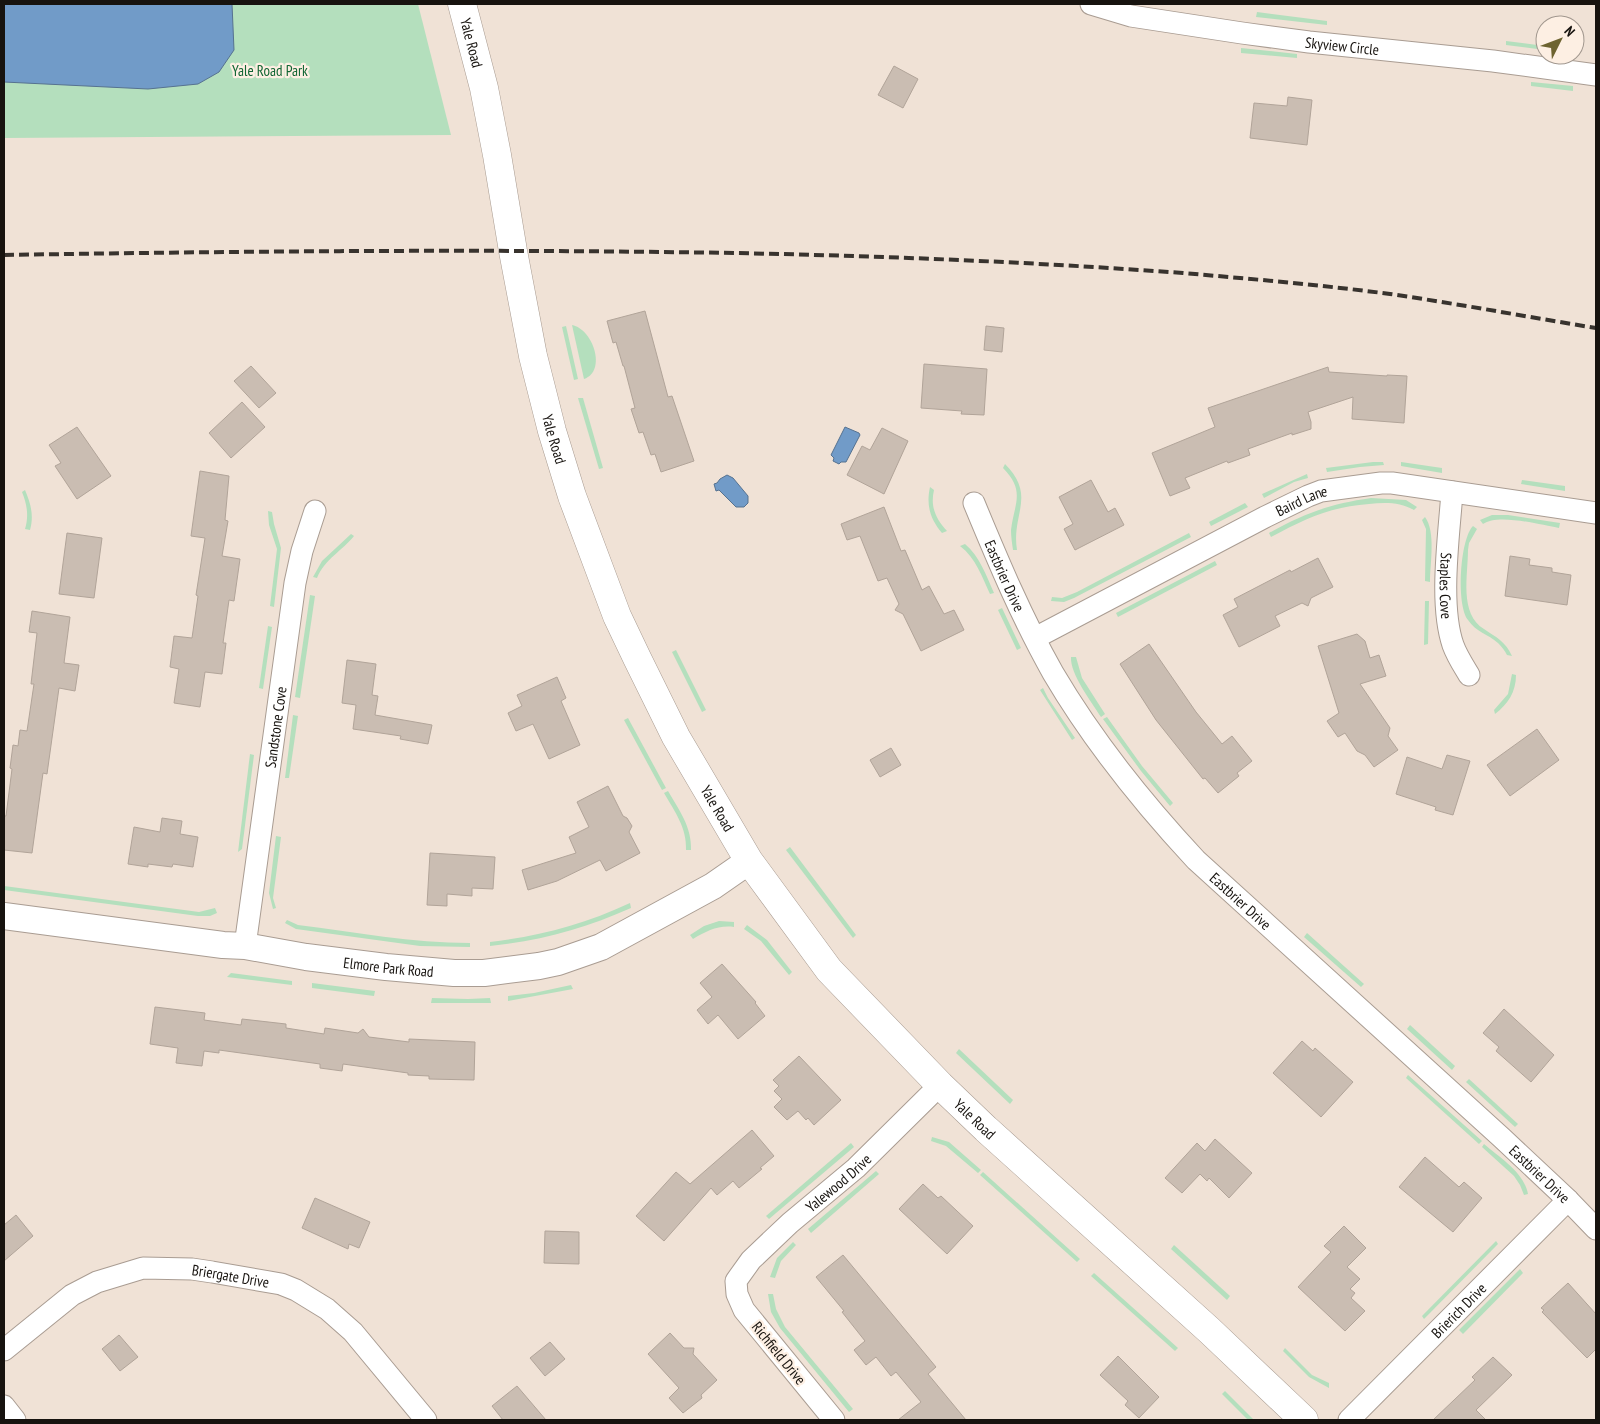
<svg xmlns="http://www.w3.org/2000/svg" width="1600" height="1424" font-family="'PT Sans Narrow',sans-serif">
  <rect width="100%" height="100%" fill="#f0e2d6"/>
  <g fill="#b4dfbd">
    <polygon points="4,4 418,4 451,135 4,138"/>
    <polygon points="1257,12 1327,21 1327,25 1256,17"/>
    <polygon points="1506,41 1545,46 1545,50 1506,45"/>
    <polygon points="1241,48 1297,54 1297,58 1241,53"/>
    <polygon points="1531,82 1573,86 1573,91 1531,86"/>
    <path d="M572 325C593 329 607 371 584 379Z"/>
    <polygon points="566,326 578,379 574,380 562,327"/>
    <polygon points="583,398 603,468 599,469 578,398"/>
    <polygon points="1373,462 1383,462 1384,465 1360,467 1327,472 1326,468"/>
    <polygon points="1401,462 1442,468 1442,473 1401,466"/>
    <path d="M1005 464C1037 496 1011 514 1017 550H1013C1012 543 1011 537 1011 530 1014 504 1026 491 1003 468Z"/>
    <polygon points="1307,474 1308,478 1294,482 1264,498 1262,494"/>
    <polygon points="1522,480 1565,486 1565,491 1521,484"/>
    <path d="M930 487 934 490C930 507 936 519 947 531L942 533C930 519 926 505 930 487Z"/>
    <path d="M25 490C31 504 34 516 30 530L25 529C29 516 27 504 22 492Z"/>
    <path d="M1371 498 1406 500 1417 507 1414 510C1400 502 1385 502 1369 504 1329 507 1305 519 1271 537L1269 533C1305 513 1330 504 1371 498Z"/>
    <polygon points="1245,503 1248,507 1211,526 1209,522"/>
    <polygon points="268,511 272,512 274,524 281,548 274,607 270,606 277,549 269,525"/>
    <path d="M1492 515H1508L1560 523 1559 528C1541 525 1498 513 1483 524L1480 520Z"/>
    <path d="M1425 517C1436 532 1430 563 1430 582L1425 581 1426 529 1422 520Z"/>
    <path d="M1473 526 1477 529 1469 543 1468 550C1468 575 1459 614 1484 629 1496 637 1506 642 1512 656L1507 655C1505 651 1502 647 1498 643 1488 634 1476 632 1468 620 1456 604 1460 539 1473 526Z"/>
    <polygon points="1189,533 1191,537 1074,598 1064,602 1051,601 1052,597 1062,598 1077,592"/>
    <path d="M351 534 354 536C342 551 325 559 317 578L313 577 322 561Z"/>
    <path d="M965 544C980 557 986 575 994 593L990 594C982 577 976 558 960 546Z"/>
    <polygon points="1215,561 1217,565 1118,617 1116,613"/>
    <polygon points="310,595 315,596 300,698 295,697"/>
    <polygon points="1425,601 1429,601 1428,644 1424,645"/>
    <polygon points="1002,608 1021,648 1017,650 998,610"/>
    <polygon points="268,626 272,627 263,689 259,688"/>
    <polygon points="676,650 706,710 702,712 672,652"/>
    <path d="M1071 657H1076L1082 678 1105 714 1101 717C1091 701 1070 674 1071 657Z"/>
    <path d="M1512 674 1516 675C1516 692 1508 704 1495 714L1494 710 1508 694Z"/>
    <polygon points="1043,688 1048,698 1075,738 1072,740 1040,690"/>
    <polygon points="293,715 298,716 289,778 285,778"/>
    <polygon points="1107,717 1142,766 1173,803 1170,806 1141,771 1103,719"/>
    <polygon points="628,718 666,788 662,790 624,720"/>
    <polygon points="250,754 254,755 242,849 238,852"/>
    <path d="M668 791C679 810 692 827 691 850H686C687 828 675 812 664 793Z"/>
    <polygon points="276,836 281,837 273,898 276,908 273,909 269,893"/>
    <polygon points="790,847 856,935 853,938 786,850"/>
    <polygon points="4,886 199,912 215,908 217,913 210,916 198,916 4,890"/>
    <path d="M630 903 631 908C586 928 540 941 490 946V942C540 936 583 925 630 903Z"/>
    <path d="M287 920 298 925C355 932 412 943 470 943V947L420 946 296 929 285 923Z"/>
    <path d="M719 921 734 922V927C718 925 707 931 693 939L690 935 704 926Z"/>
    <polygon points="747,925 767,940 792,972 789,975 761,941 744,929"/>
    <polygon points="1307,933 1364,984 1361,987 1304,937"/>
    <polygon points="231,973 292,981 292,985 227,977"/>
    <polygon points="312,983 375,991 374,996 312,988"/>
    <polygon points="571,985 573,989 508,1001 508,996 534,993"/>
    <polygon points="432,998 468,999 490,998 491,1003 431,1003"/>
    <polygon points="1410,1025 1455,1066 1452,1070 1407,1029"/>
    <polygon points="959,1049 1013,1100 1010,1104 956,1053"/>
    <polygon points="1408,1075 1482,1141 1479,1144 1406,1078"/>
    <polygon points="1469,1079 1518,1124 1515,1127 1466,1082"/>
    <polygon points="932,1137 949,1142 981,1170 978,1173 946,1146 931,1141"/>
    <polygon points="851,1143 854,1147 769,1219 766,1216"/>
    <path d="M1484 1144C1500 1158 1524 1172 1528 1194L1524 1195 1520 1185 1514 1176 1482 1147Z"/>
    <polygon points="876,1171 879,1174 811,1233 808,1229"/>
    <polygon points="983,1172 1080,1259 1077,1262 980,1175"/>
    <polygon points="1496,1241 1498,1244 1424,1319 1422,1316"/>
    <polygon points="793,1242 796,1245 781,1261 775,1278 770,1277 777,1258"/>
    <polygon points="1174,1245 1230,1296 1227,1300 1171,1249"/>
    <polygon points="1520,1269 1523,1273 1463,1334 1459,1330"/>
    <polygon points="1094,1273 1178,1348 1175,1351 1091,1276"/>
    <polygon points="768,1294 773,1294 776,1309 785,1327 853,1409 849,1412 780,1328 771,1312"/>
    <polygon points="1285,1348 1312,1375 1329,1383 1329,1388 1309,1377 1283,1351"/>
    <polygon points="1225,1391 1254,1420 1248,1420 1222,1394"/>
  </g>
  <g fill="#719bc8" stroke="#567290">
    <polygon points="4,4 232,4 234,50 219,72 198,84 148,89 4,82"/>
    <polygon points="845,427 859,433 860,435 846,462 841,462 839,464 833,461 834,458 831,455"/>
    <polygon points="727,475 733,478 748,496 748,503 744,507 736,507 719,490 716,491 714,484 717,483 720,479"/>
  </g>
  <g fill="#cabdb2" stroke="#b1a499">
    <polygon points="894,66 918,79 903,108 878,95"/>
    <polygon points="1288,97 1312,100 1307,145 1250,138 1254,103 1287,106"/>
    <polygon points="645,311 668,397 672,396 694,461 661,472 655,454 651,455 643,432 639,433 631,409 635,408 624,366 623,366 616,342 613,343 607,321"/>
    <polygon points="986,326 1004,328 1002,352 984,350"/>
    <polygon points="924,364 987,369 984,415 961,414 962,411 921,408"/>
    <polygon points="251,366 276,393 259,408 234,381"/>
    <polygon points="1328,367 1329,372 1387,376 1387,375 1407,376 1404,423 1352,419 1353,397 1308,412 1311,422 1311,429 1292,435 1292,433 1248,449 1250,455 1228,463 1227,461 1185,478 1190,488 1170,496 1152,453 1215,427 1208,408"/>
    <polygon points="242,402 265,427 231,458 209,433"/>
    <polygon points="77,427 111,476 77,499 55,466 61,463 49,445"/>
    <polygon points="882,428 908,441 884,494 847,475 862,446 870,450"/>
    <polygon points="200,471 229,476 225,520 228,521 222,556 240,559 234,601 229,600 223,643 226,643 222,674 205,672 200,707 174,703 179,669 170,667 174,636 192,638 198,596 196,595 205,538 191,536"/>
    <polygon points="1091,480 1108,512 1115,508 1124,525 1075,550 1064,529 1073,524 1059,497"/>
    <polygon points="884,507 901,551 905,550 922,590 929,586 944,614 954,610 964,630 921,651 903,614 895,610 899,604 887,578 878,581 860,536 847,540 841,524"/>
    <polygon points="67,533 102,538 94,598 59,594"/>
    <polygon points="1510,556 1530,559 1529,565 1552,568 1552,572 1571,575 1567,605 1505,596"/>
    <polygon points="1318,558 1333,587 1311,598 1308,606 1302,603 1275,616 1280,626 1239,647 1223,615 1238,607 1234,599 1290,570 1291,572"/>
    <polygon points="32,611 70,617 64,663 79,665 75,691 59,688 47,774 43,773 32,853 4,850 4,816 6,816 12,769 10,768 13,745 18,746 20,730 27,731 34,684 31,684 37,633 29,632"/>
    <polygon points="1357,634 1365,641 1370,658 1379,655 1386,676 1360,684 1390,728 1388,736 1398,750 1374,767 1365,755 1357,751 1345,733 1338,737 1327,721 1339,713 1318,646"/>
    <polygon points="1149,644 1196,712 1222,744 1232,736 1252,761 1237,773 1239,776 1218,793 1205,778 1203,779 1156,720 1120,664"/>
    <polygon points="347,660 376,664 372,695 378,696 375,715 432,725 428,744 400,739 401,736 353,729 356,705 342,703"/>
    <polygon points="557,677 566,698 561,701 580,745 549,759 533,724 516,731 508,713 522,706 517,695"/>
    <polygon points="1537,729 1559,760 1510,796 1487,765"/>
    <polygon points="891,748 901,765 880,777 870,760"/>
    <polygon points="1447,755 1470,761 1453,815 1435,810 1436,807 1396,794 1407,757 1442,769"/>
    <polygon points="608,786 623,816 627,818 632,826 629,832 640,853 606,871 600,860 557,881 528,890 522,870 576,853 569,837 589,827 577,802"/>
    <polygon points="162,818 182,821 180,834 198,837 193,867 173,864 172,867 148,864 148,867 128,864 134,827 160,832"/>
    <polygon points="430,853 495,857 493,889 472,888 472,896 447,894 447,906 427,905"/>
    <polygon points="722,964 756,1002 755,1003 765,1016 738,1039 718,1015 708,1024 697,1010 712,997 700,983"/>
    <polygon points="155,1007 205,1013 204,1020 241,1025 242,1019 286,1024 286,1028 324,1034 325,1028 358,1033 363,1029 369,1037 409,1042 409,1039 475,1042 474,1080 429,1079 429,1076 408,1075 408,1073 343,1064 342,1071 320,1068 320,1064 219,1050 219,1053 204,1051 202,1066 176,1063 178,1048 150,1044"/>
    <polygon points="1504,1009 1554,1055 1531,1082 1496,1051 1499,1047 1483,1033"/>
    <polygon points="1302,1041 1313,1051 1315,1048 1353,1082 1321,1117 1273,1073"/>
    <polygon points="799,1056 841,1100 814,1125 808,1118 806,1120 798,1111 787,1120 774,1107 782,1099 774,1091 779,1086 773,1080"/>
    <polygon points="752,1130 774,1156 760,1168 762,1169 739,1188 733,1181 717,1195 711,1188 664,1241 636,1216 676,1172 690,1184"/>
    <polygon points="1215,1139 1252,1173 1229,1198 1209,1178 1207,1181 1200,1174 1182,1193 1165,1178 1197,1143 1205,1151"/>
    <polygon points="1425,1157 1459,1187 1464,1182 1482,1198 1453,1232 1399,1187"/>
    <polygon points="923,1184 938,1198 941,1196 973,1226 947,1254 899,1209"/>
    <polygon points="315,1198 370,1222 359,1248 349,1244 348,1249 302,1228"/>
    <polygon points="16,1215 33,1236 4,1261 4,1225"/>
    <polygon points="1344,1226 1366,1248 1347,1267 1360,1279 1350,1289 1355,1293 1351,1298 1365,1311 1345,1331 1298,1287 1331,1252 1324,1246"/>
    <polygon points="545,1231 579,1232 579,1264 544,1263"/>
    <polygon points="843,1255 936,1367 928,1374 966,1420 898,1420 921,1402 896,1372 891,1376 876,1357 866,1365 854,1350 865,1341 842,1312 844,1311 816,1277"/>
    <polygon points="1568,1283 1596,1314 1596,1349 1587,1358 1542,1312 1544,1310 1541,1308"/>
    <polygon points="670,1333 684,1348 694,1348 693,1354 717,1380 701,1395 702,1398 683,1413 669,1398 679,1388 648,1354"/>
    <polygon points="119,1335 138,1357 120,1371 102,1349"/>
    <polygon points="550,1342 565,1359 545,1376 530,1358"/>
    <polygon points="1118,1356 1159,1397 1139,1418 1125,1405 1128,1401 1100,1375"/>
    <polygon points="1493,1357 1512,1375 1476,1410 1486,1420 1433,1420 1475,1380 1472,1377"/>
    <polygon points="517,1386 546,1420 503,1420 492,1406"/>
  </g>
  <g fill="none" stroke-linecap="round" stroke-linejoin="round">
    <defs>
      <g id="minor">
        <path id="s1" d="M1091 4 1131 16 1242 33 1309 42 1493 61 1596 75"/>
        <path id="s2" d="M1452 492C1449 536 1439 604 1453 645 1457 656 1463 665 1469 675"/>
        <path id="s3" d="M974 503C998 561 1022 618 1053 673 1093 741 1142 802 1196 860L1502 1138 1568 1200 1596 1229"/>
        <path id="s4" d="M1035 638 1265 517 1308 496 1321 491 1381 483H1392L1596 513"/>
        <path id="s5" d="M245 946 295 583 302 551 315 511"/>
        <path id="s6" d="M4 1350 72 1295 97 1282 143 1268 192 1269 212 1272 281 1284 296 1290 327 1309 353 1332 426 1420"/>
        <polyline points="4,1406 15,1420"/>
        <path id="s7" d="M834 1420 744 1310 737 1294 736 1281 751 1260 790 1223 856 1168 940 1085"/>
        <path id="s8" d="M1349 1420 1568 1200"/>
      </g>
      <g id="tertiary">
        <path id="s9" d="M4 916 223 945 245 946 306 957 386 967 454 973H484L539 966 558 962 601 947 713 886 749 861"/>
      </g>
      <g id="secondary">
        <path id="s10" d="M462 4 484 88 497 155 513 251 533 356 552 431 572 496 617 616 637 658 676 737 749 861 829 970 940 1085 986 1129 1209 1330 1304 1420"/>
      </g>
    </defs>
    <use href="#minor" stroke="#a99c92" stroke-width="23"/>
    <use href="#tertiary" stroke="#a99c92" stroke-width="28"/>
    <use href="#secondary" stroke="#a99c92" stroke-width="29"/>
    <use href="#minor" stroke="#fff" stroke-width="21"/>
    <use href="#tertiary" stroke="#fff" stroke-width="26"/>
    <use href="#secondary" stroke="#fff" stroke-width="28"/>
    <path stroke="#38332e" stroke-width="4" stroke-dasharray="10 5" stroke-linecap="butt" d="M4 255C247 251 491 249 734 253 884 256 1033 262 1183 273 1252 279 1322 285 1390 294 1459 304 1528 317 1596 328"/>
  </g>
  <g text-anchor="middle" dominant-baseline="central" stroke-width="4.5" stroke-linejoin="round" paint-order="stroke">
    <g font-size="15" fill="#17130f" stroke="#fdefe3">
      <text stroke="none"><textPath href="#s10" startOffset="40">Yale Road</textPath></text>
      <text stroke="none"><textPath href="#s1" startOffset="255">Skyview Circle</textPath></text>
      <text stroke="none"><textPath href="#s10" startOffset="445">Yale Road</textPath></text>
      <text stroke="none"><textPath href="#s4" startOffset="300">Baird Lane</textPath></text>
      <text stroke="none"><textPath href="#s3" startOffset="79">Eastbrier Drive</textPath></text>
      <text stroke="none"><textPath href="#s2" startOffset="94">Staples Cove</textPath></text>
      <text stroke="none"><textPath href="#s5" startOffset="221">Sandstone Cove</textPath></text>
      <text stroke="none"><textPath href="#s10" startOffset="850">Yale Road</textPath></text>
      <text stroke="none"><textPath href="#s3" startOffset="484">Eastbrier Drive</textPath></text>
      <text stroke="none"><textPath href="#s9" startOffset="388">Elmore Park Road</textPath></text>
      <text stroke="none"><textPath href="#s10" startOffset="1255">Yale Road</textPath></text>
      <text stroke="none"><textPath href="#s3" startOffset="889">Eastbrier Drive</textPath></text>
      <text stroke="none"><textPath href="#s7" startOffset="315">Yalewood Drive</textPath></text>
      <text stroke="none"><textPath href="#s6" startOffset="252">Briergate Drive</textPath></text>
      <text stroke="none"><textPath href="#s8" startOffset="155">Brierich Drive</textPath></text>
      <text transform="translate(779 1353) rotate(51)">Richfield Drive</text>
    </g>
    <g font-size="15" fill="#116533" stroke="#fdefe3">
      <text x="270" y="70">Yale Road Park</text>
    </g>
  </g>
  <rect width="1600" height="1424" fill="none" stroke="#17130f" stroke-width="10"/>
  <g transform="translate(1560 40) rotate(48)"><circle r="24" fill="#fdefe3" stroke="#a1978e"/>
  <path d="M0-4L9 19L0 12L-9 19Z" fill="#6d6330"/>
  <text y="-8" font-size="14" font-weight="bold" text-anchor="middle" fill="#17130f">N</text>
  </g>
</svg>
